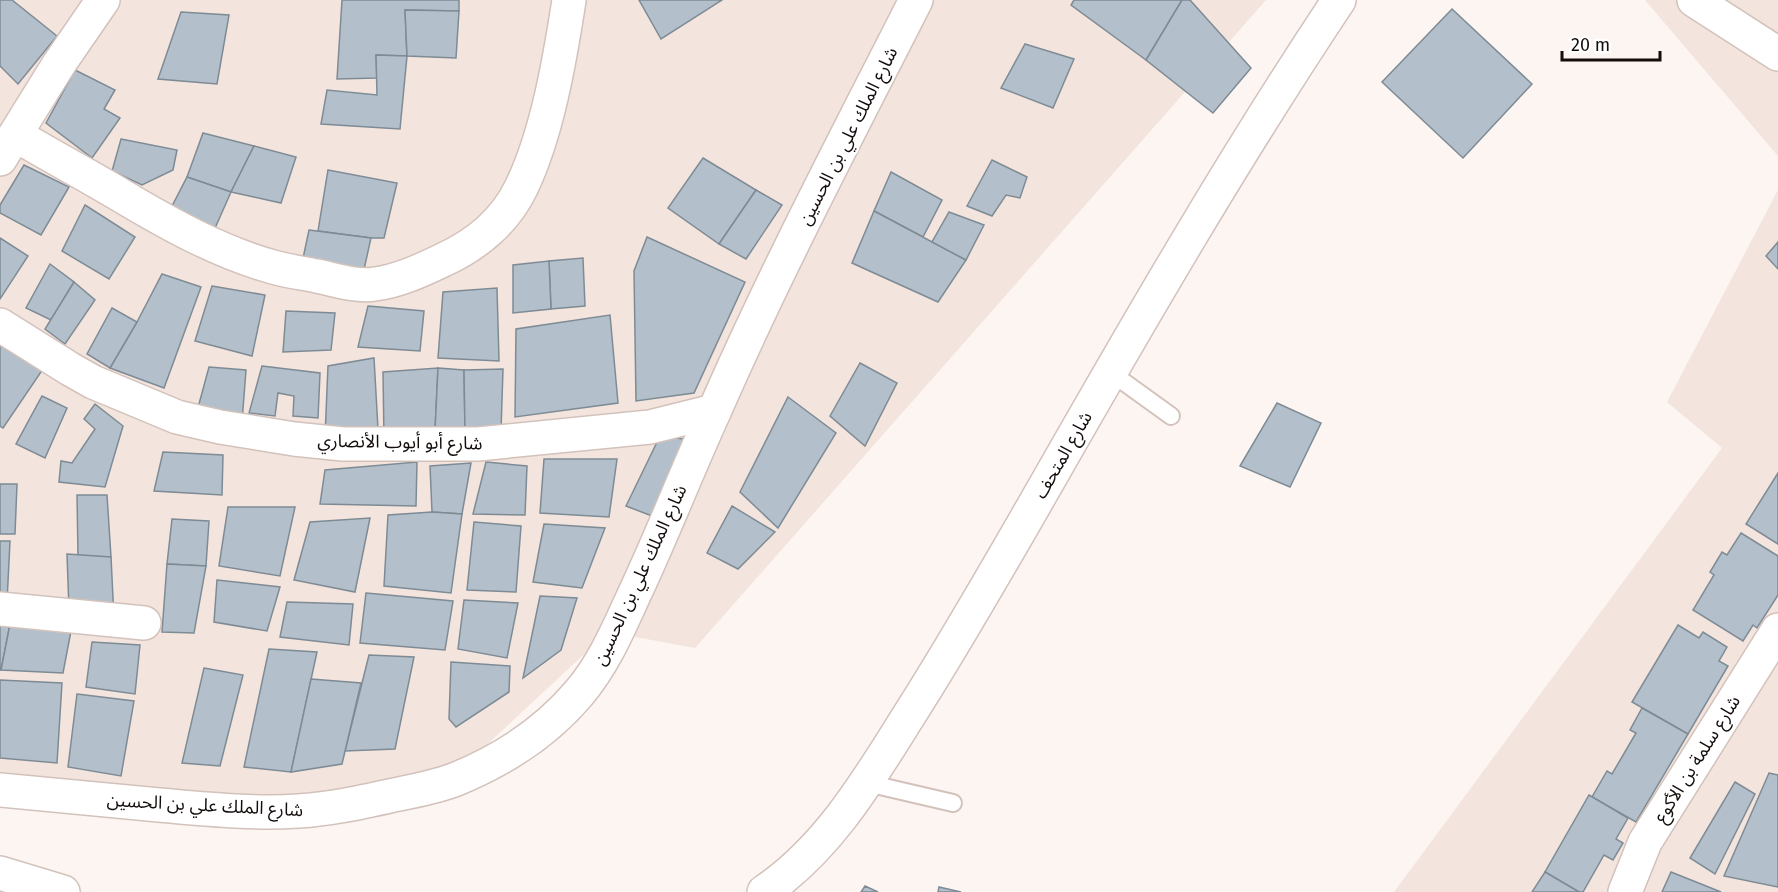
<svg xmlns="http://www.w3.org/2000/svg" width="1778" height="892" font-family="'Fira Sans','Noto Sans Arabic',sans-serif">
  <rect width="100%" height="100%" fill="#fdf5f2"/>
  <g fill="#f3e4dd">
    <polygon points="0,0 1266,0 695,648 608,632 464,766 326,821 158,819 0,807"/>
    <polygon points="1645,0 1778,0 1778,156"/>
    <polygon points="1778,190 1778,892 1394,892 1722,448 1667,402"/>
  </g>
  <g fill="#b3c0cb" stroke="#7e8b95" stroke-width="1.5">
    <polygon points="0,0 12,0 57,36 18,84 0,66"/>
    <polygon points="342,0 459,0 459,11 405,10 407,56 376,55 377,78 337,79"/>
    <polygon points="639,0 722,0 661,39"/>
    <polygon points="1074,0 1182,0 1146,60 1071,5"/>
    <polygon points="1182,0 1190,0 1251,68 1213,113 1146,60"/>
    <polygon points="1452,9 1532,84 1463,158 1382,82"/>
    <polygon points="405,10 459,11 456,58 407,56"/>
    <polygon points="181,12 229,15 217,84 158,79"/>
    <polygon points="1025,44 1074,59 1053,108 1001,88"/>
    <polygon points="376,55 407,56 400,129 321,124 327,90 377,95"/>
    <polygon points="75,70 115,90 104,109 120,118 92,158 46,123"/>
    <polygon points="203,133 254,146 231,192 187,177"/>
    <polygon points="121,139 177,150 173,170 142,185 112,171"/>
    <polygon points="254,146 296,157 281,203 231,192"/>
    <polygon points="703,158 756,190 719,244 668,208"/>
    <polygon points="992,160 1027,177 1020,198 1006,195 992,216 967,206"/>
    <polygon points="24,165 69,187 41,235 0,213 0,205"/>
    <polygon points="328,170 397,183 384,238 371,238 318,231"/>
    <polygon points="891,172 942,200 923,237 874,211"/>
    <polygon points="187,177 231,192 212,235 168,214"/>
    <polygon points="756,190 782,205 746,259 719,244"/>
    <polygon points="85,205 135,237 109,279 62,251"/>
    <polygon points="874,211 966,260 938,302 852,263"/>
    <polygon points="949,212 984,225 966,260 932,242"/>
    <polygon points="309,230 371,238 363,274 302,263"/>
    <polygon points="647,237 745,282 694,393 636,401 634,271"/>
    <polygon points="0,238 28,256 0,299"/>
    <polygon points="1778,242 1778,269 1766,256"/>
    <polygon points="583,258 585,306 551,309 549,261"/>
    <polygon points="549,261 551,309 513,313 513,265"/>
    <polygon points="50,264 74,282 51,320 26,308"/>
    <polygon points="162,274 201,287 164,388 110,368 137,322"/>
    <polygon points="74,282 95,300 65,344 45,329"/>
    <polygon points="212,286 265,295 252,356 195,341"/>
    <polygon points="497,288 499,361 438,358 443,292"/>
    <polygon points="368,306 424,311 420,351 358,347"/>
    <polygon points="112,308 137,322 110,368 87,354"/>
    <polygon points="286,311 335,313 331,350 283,352"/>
    <polygon points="610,315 618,403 515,417 516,329"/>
    <polygon points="0,342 43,369 3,428 0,426"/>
    <polygon points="374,358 378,429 325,437 328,366"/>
    <polygon points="860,363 897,383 865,446 830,416"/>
    <polygon points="262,366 320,373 318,418 293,416 294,396 278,393 275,416 249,413"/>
    <polygon points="209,367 246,370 242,422 196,415"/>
    <polygon points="438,368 435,430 384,439 383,372"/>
    <polygon points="438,368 464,370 465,432 435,430"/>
    <polygon points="503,369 501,431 465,432 464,370"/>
    <polygon points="42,396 67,408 45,458 16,444"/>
    <polygon points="788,397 836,433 778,528 740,492"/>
    <polygon points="1277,403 1321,423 1290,487 1240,466"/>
    <polygon points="95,404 123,426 105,487 59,482 61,461 72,463 95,429 84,419"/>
    <polygon points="660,436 684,439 652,516 626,506"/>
    <polygon points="163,452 223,455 222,495 154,491"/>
    <polygon points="544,459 617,459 609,517 540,513"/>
    <polygon points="417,462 416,506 320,504 325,470"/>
    <polygon points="486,462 527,466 525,515 473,514"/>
    <polygon points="471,463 462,514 432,512 430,466"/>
    <polygon points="1778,473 1778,544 1746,524"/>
    <polygon points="0,484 17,484 15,534 0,534"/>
    <polygon points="77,495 107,495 111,557 78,556"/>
    <polygon points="732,506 775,532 738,569 707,553"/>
    <polygon points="228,507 295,507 280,576 219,566"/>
    <polygon points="432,512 462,514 451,593 384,586 388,515"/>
    <polygon points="370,518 355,592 294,580 310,522"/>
    <polygon points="172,519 209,521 206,566 167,564"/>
    <polygon points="474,522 521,526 516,592 467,590"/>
    <polygon points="544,524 605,528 582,588 533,582"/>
    <polygon points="1741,533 1778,556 1778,595 1757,628 1753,625 1743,641 1693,610 1714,575 1710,572 1722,552 1727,555"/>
    <polygon points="0,541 10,541 7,602 0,602"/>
    <polygon points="67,554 111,557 114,619 69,610"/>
    <polygon points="167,564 206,566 194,633 162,632"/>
    <polygon points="217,580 280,587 267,631 214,622"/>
    <polygon points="366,593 453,601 445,650 360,643"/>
    <polygon points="540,596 577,598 561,650 523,678"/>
    <polygon points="464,600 518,603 507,658 458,649"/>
    <polygon points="287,602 353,604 349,645 280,637"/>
    <polygon points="0,618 11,619 1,670 0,670"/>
    <polygon points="11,619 71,631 63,673 1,670"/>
    <polygon points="1678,625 1699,638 1703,632 1727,647 1719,661 1728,666 1688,734 1632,702"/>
    <polygon points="92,642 140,645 135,694 86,687"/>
    <polygon points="269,649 317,652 291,772 244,767"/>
    <polygon points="369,655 414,657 395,749 345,751"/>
    <polygon points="451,662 510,666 509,692 456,727 449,719"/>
    <polygon points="204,668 243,675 220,766 182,763"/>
    <polygon points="311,679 361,683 342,764 291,772"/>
    <polygon points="0,680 62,683 57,763 0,758"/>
    <polygon points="77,694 134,701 121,776 68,767"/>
    <polygon points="1642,708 1688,734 1636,822 1592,797 1607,771 1612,774 1636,733 1630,730"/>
    <polygon points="1769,773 1778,775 1778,887 1724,876"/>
    <polygon points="1735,782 1755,794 1715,874 1690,858"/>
    <polygon points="1589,795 1628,818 1616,839 1623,843 1613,860 1604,855 1583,892 1579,892 1545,872"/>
    <polygon points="1545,872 1579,892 1532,892"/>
    <polygon points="1671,872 1721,892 1662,892"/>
    <polygon points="865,886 878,892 861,892"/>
    <polygon points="939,887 961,892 938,892"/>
  </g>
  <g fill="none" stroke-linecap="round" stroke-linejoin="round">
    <defs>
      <g id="service">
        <polyline points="1110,372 1171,416"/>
        <polyline points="867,783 953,803"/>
      </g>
      <g id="minor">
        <polyline points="1694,0 1778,54"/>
        <path d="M16 135C51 156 87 175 122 196 169 224 219 252 273 267 287 271 302 273 317 276 336 280 356 287 375 284 399 281 422 270 443 260 476 245 505 221 521 188 547 135 560 59 569 0"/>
        <polyline points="0,159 59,64 103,0"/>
        <polyline points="0,325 70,369 93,382 177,417 220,427 294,439 343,444 478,444 650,427 714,411"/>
        <polyline points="0,609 144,623"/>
        <polyline points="0,873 63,892"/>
        <path d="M764 892C827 849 866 784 906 720 956 642 1002 561 1048 481 1141 318 1235 156 1339 0"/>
        <polyline points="1625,892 1645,842 1778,630"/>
      </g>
      <path id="primary" d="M0 790C53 795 106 800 159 805 205 809 252 814 298 811 331 809 362 802 394 795 414 791 435 787 454 780 501 761 546 732 579 693 603 665 618 630 633 597 662 536 686 473 714 412 775 272 847 136 916 0"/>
    </defs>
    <use href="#service" stroke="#d3c2bb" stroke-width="20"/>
    <use href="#minor" stroke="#d3c2bb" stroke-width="36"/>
    <use href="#primary" stroke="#d3c2bb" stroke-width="36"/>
    <use href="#service" stroke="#fff" stroke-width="16"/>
    <use href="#minor" stroke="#fff" stroke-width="33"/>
    <use href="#primary" stroke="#fff" stroke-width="33"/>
  </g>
  <g text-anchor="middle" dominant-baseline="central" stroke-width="4.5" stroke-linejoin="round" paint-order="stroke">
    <g font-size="18" fill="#130d0b" stroke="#fff">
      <text transform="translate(848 136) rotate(-63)">شارع الملك علي بن الحسين</text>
      <text transform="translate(400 442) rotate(1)">شارع أبو أيوب الأنصاري</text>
      <text transform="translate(1063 455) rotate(-60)">شارع المتحف</text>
      <text transform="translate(640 575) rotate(-65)">شارع الملك علي بن الحسين</text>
      <text transform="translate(1697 759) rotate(-58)">شارع سلمة بن الأكوع</text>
      <text transform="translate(205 805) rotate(3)">شارع الملك علي بن الحسين</text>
    </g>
  </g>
  <path d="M1562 51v9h98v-9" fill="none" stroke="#130d0b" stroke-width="3"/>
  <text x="1571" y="51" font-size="18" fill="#130d0b" stroke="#ffffff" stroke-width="4.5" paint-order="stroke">20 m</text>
</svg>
